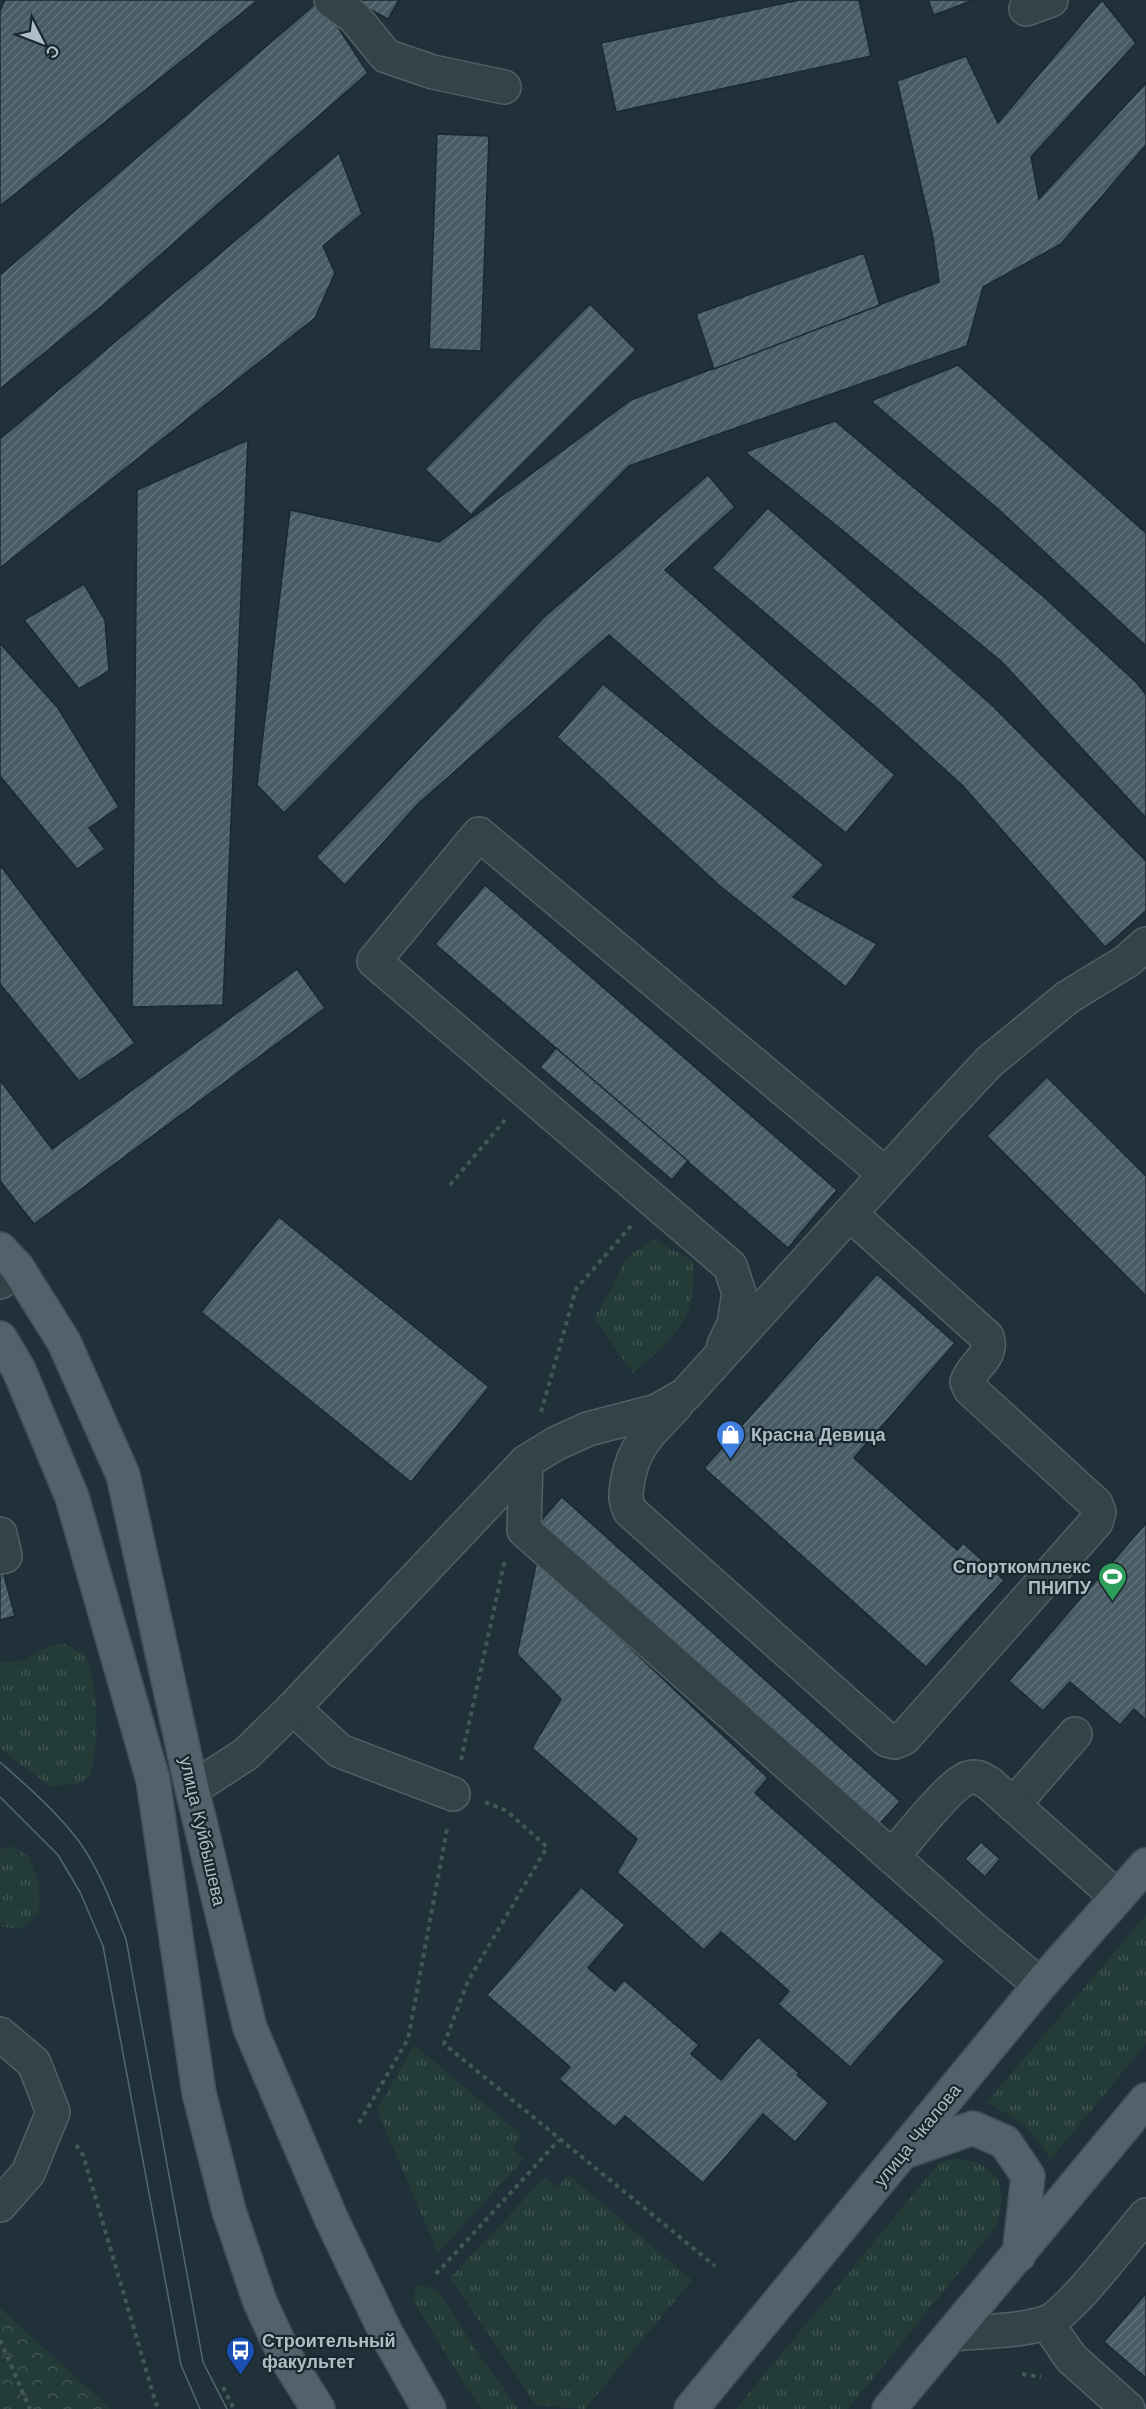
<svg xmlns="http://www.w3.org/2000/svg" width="1146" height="2409" font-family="'Work Sans',sans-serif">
  <defs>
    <pattern id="grass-tufts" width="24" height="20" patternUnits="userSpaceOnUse" patternTransform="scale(1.5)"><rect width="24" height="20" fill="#233c37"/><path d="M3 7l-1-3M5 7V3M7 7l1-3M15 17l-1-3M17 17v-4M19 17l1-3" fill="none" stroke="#405652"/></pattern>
    <pattern id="park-crowns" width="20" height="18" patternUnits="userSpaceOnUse" patternTransform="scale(1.5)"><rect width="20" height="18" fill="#233c37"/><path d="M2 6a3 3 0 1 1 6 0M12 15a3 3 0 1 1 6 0" fill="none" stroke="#405652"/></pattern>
    <pattern id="building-hatch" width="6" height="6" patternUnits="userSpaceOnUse" patternTransform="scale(1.5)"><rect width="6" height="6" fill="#485c65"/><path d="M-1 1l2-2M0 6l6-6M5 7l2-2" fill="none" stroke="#60727a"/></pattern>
  </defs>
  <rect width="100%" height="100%" fill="#203139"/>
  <g fill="url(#grass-tufts)">
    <path d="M653 1239 694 1262C693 1274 694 1288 691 1300 685 1331 656 1353 633 1373L594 1318 612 1288 625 1259Z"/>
    <path d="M66 1644 86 1656C99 1693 100 1738 90 1776L79 1784 50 1786 0 1749V1663L23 1660 50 1646Z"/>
    <polygon points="12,1846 29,1857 39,1882 39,1913 21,1929 3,1927 0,1924 0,1850"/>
    <path d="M1146 1915V2044L1050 2160C1034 2129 1017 2118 986 2103Z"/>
    <polygon points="414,2045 523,2136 512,2148 524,2159 438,2253 377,2110"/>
    <path d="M954 2158C999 2162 1011 2188 995 2228L848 2409H736L939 2163Z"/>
    <polygon points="568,2174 692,2280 585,2409 536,2405 450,2278 545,2177 558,2187"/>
    <polygon points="416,2286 430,2287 440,2293 475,2349 518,2409 482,2409 466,2387 413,2300"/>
  </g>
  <polygon fill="url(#park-crowns)" points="0,2308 111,2409 0,2409"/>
  <g fill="url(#building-hatch)" stroke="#1b2930" stroke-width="1.5">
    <polygon points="5,0 258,0 0,206 0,11"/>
    <polygon points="320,0 368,73 102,306 0,389 0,275"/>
    <polygon points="353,0 399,0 388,19"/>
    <polygon points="799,0 859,0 871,56 616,112 601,43"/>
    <polygon points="928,0 974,0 934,15"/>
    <polygon points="1102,0 1136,43 1031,157 1039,199 1146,83 1146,145 1061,244 983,287 967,346 629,466 284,813 257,785 290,510 439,542 631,400 939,282 933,238 897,81 966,56 998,123"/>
    <polygon points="437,134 489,136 481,351 429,349"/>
    <polygon points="339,153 362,214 323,246 335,273 315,318 0,568 0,439"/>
    <polygon points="864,253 880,305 714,369 696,314"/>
    <polygon points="590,304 636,350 471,515 425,469"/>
    <polygon points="958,365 1146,533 1146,646 998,509 871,401"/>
    <polygon points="835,421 1044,597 1137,683 1146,695 1146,818 1002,662 842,530 745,452"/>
    <polygon points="248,440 223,1005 132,1007 137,490"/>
    <polygon points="708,475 735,507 665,570 895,775 846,833 713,726 609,635 418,804 345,885 316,857 543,618"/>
    <polygon points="768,508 994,707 1146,861 1146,911 1105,947 963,786 878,709 712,568"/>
    <polygon points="84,584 105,620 109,671 79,689 24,620"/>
    <polygon points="0,643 58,708 119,807 89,828 105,849 77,869 0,776"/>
    <polygon points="603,684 824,865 793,897 877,944 846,987 720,886 557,737"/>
    <polygon points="0,865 135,1043 79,1081 0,984"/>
    <polygon points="485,885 837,1190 788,1248 435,944"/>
    <polygon points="297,969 325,1008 34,1224 0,1181 0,1080 52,1149"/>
    <polygon points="556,1048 688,1161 672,1180 540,1067"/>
    <polygon points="1047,1077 1146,1176 1146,1296 987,1136"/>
    <polygon points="279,1217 489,1387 411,1482 201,1312"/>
    <polygon points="877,1274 955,1343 854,1458 957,1550 963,1543 1004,1580 926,1667 704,1468"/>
    <polygon points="562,1497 900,1801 875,1829 537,1525"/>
    <polygon points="1146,1523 1146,1720 1134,1709 1120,1725 1070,1682 1043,1711 1009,1681"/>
    <polygon points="0,1560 15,1616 0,1620"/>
    <polygon points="537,1560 768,1778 755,1793 945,1961 850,2067 778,2004 789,1991 721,1932 704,1950 617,1872 637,1839 532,1748 561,1699 517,1654"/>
    <polygon points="981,1842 1000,1859 985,1877 965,1859"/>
    <polygon points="581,1887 625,1925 588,1968 615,1991 624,1980 699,2045 691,2054 721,2080 758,2037 799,2073 797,2075 829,2103 795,2142 763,2114 703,2183 625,2116 615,2127 589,2105 559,2079 570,2067 487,1995"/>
    <polygon points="1146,2293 1146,2378 1104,2342"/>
  </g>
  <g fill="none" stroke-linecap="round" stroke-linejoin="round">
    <defs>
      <g id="minor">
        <polyline points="331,0 355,18 386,56 433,72 504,87"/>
        <polyline points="1026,9 1051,0"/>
        <polyline points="0,1282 17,1267"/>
        <polyline points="724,1345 734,1324 739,1293 730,1266 374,961 479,834 885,1174"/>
        <path d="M676 1405C652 1431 635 1443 628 1479 626 1492 624 1499 630 1511L887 1740 895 1742 904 1738 1096 1522 1099 1512 1096 1504 970 1389 967 1382C972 1365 994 1357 987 1337L850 1214"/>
        <polyline points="526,1462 524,1530 977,1932 1040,1985"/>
        <polyline points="0,1534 5,1556 0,1557"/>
        <polyline points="293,1708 340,1751 453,1794"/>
        <polyline points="192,1789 246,1754 293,1708 526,1462 555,1444 588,1429 657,1411 685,1395 933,1122 989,1062 1068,997 1127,961 1146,944"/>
        <polyline points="1013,1805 1075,1734"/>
        <path d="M892 1857C906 1841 951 1783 968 1778 977 1775 982 1779 990 1784L1117 1897"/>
        <polyline points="0,2034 34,2063 53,2112 28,2173 0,2205"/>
        <polyline points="1047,2323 1071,2358 1128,2409"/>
        <path d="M953 2334C983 2331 1016 2332 1045 2323 1068 2316 1127 2237 1146 2215"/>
      </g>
      <g id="major">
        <polyline points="0,1249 17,1267 64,1342 123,1475 192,1789 250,2028 331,2218 387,2335 429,2409"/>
        <polyline points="0,1338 19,1370 72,1497 153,1780 199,2093 229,2211 260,2302 285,2356 318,2409"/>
        <polyline points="904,2152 973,2128 1005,2142 1028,2176 1019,2255"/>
        <polyline points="691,2409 1040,1985 1146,1865"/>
        <polyline points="889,2409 1146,2100"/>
      </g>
    </defs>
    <use href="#minor" stroke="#516067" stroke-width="36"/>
    <use href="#major" stroke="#404e56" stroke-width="36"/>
    <g stroke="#415855" stroke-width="4" stroke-dasharray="4.5 4.5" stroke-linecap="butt">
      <polyline points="450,1185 505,1120"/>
      <polyline points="541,1412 576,1289 631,1226"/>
      <polyline points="461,1760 505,1559"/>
      <polyline points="485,1802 507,1811 547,1847 468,1981 444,2044 715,2266"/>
      <polyline points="359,2123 408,2039 447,1829"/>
      <polyline points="76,2145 83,2155 156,2404 160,2409"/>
      <polyline points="436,2274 559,2140"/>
      <polyline points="0,2340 30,2409"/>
      <polyline points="1022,2374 1041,2377"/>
      <polyline points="223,2387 234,2409"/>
    </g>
    <use href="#minor" stroke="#334349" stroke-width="33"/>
    <use href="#major" stroke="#51626a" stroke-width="33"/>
    <g stroke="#556871" stroke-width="1.5">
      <path d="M0 1762C27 1786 56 1811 78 1840 100 1870 112 1905 126 1939L203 2362 227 2409"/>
      <polyline points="0,1797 58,1855 80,1892 103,1946 181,2365 200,2409"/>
    </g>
  </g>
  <defs>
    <symbol id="shop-pin" viewBox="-11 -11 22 30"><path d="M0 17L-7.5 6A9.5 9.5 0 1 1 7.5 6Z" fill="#3f7fe0" stroke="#19272e"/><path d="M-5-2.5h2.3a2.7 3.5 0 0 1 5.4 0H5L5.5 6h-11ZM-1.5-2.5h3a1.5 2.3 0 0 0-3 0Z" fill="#fff"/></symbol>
    <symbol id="stadium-pin" viewBox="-11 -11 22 30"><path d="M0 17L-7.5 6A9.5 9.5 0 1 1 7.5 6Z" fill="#2e9e5b" stroke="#19272e"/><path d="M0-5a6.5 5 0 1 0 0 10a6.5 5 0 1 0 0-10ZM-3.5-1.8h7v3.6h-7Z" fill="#fff"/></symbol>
    <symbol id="bus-pin" viewBox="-11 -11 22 30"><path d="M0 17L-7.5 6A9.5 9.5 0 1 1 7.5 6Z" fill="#1a4fb4" stroke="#19272e"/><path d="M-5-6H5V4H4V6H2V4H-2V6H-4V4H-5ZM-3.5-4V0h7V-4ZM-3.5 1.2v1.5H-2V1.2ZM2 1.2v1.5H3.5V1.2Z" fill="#fff"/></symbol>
  </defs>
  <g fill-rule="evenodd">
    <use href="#shop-pin" x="714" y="1418" width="33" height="45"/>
    <use href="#stadium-pin" x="1096" y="1560" width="33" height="45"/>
    <use href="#bus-pin" x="224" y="2334" width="33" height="45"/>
  </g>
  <g text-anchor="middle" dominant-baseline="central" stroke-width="4.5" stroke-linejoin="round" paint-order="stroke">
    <g font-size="18" font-weight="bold" fill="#aebec6" stroke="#19272e" text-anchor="start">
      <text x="751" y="1434">Красна Девица</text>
      <text x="1091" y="1566" text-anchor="end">Спорткомплекс<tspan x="1091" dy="21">ПНИПУ</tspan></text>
      <text x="262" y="2340">Строительный<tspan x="262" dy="21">факультет</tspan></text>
    </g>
    <g font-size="18" fill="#aebec6" stroke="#19272e">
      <text transform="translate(203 1831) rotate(77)">улица Куйбышева</text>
      <text transform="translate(917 2135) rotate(-51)">улица Чкалова</text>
    </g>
  </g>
  <g transform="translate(42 42) rotate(132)" stroke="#19272e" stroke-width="4.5" paint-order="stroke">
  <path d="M0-4.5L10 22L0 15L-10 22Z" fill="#aebec6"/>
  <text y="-9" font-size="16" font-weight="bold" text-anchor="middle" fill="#aebec6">С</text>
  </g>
</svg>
